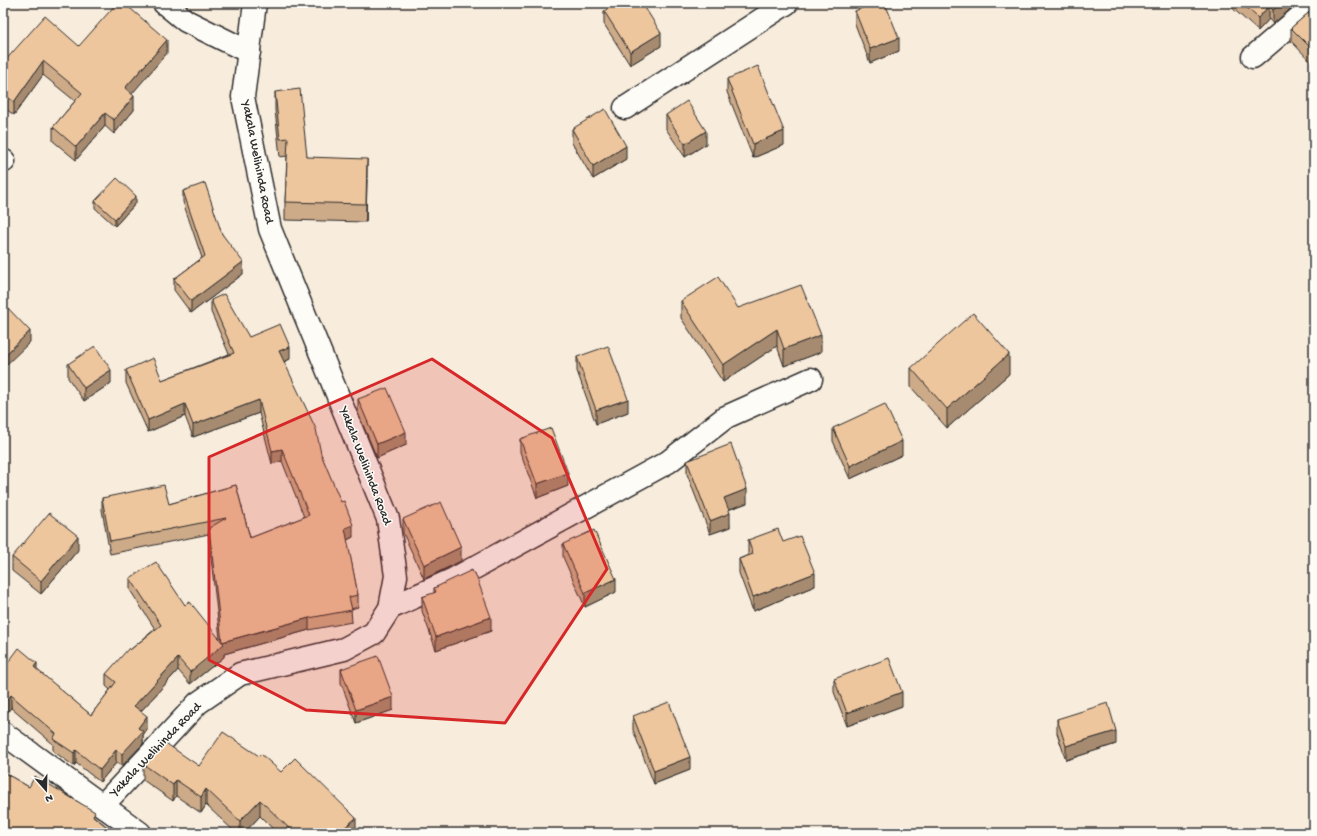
<svg xmlns="http://www.w3.org/2000/svg" width="1317" height="836" font-family="'Gochi Hand',sans-serif">
  <rect width="100%" height="100%" fill="#f8ecdc"/>
  <filter id="ink" filterUnits="userSpaceOnUse"><feTurbulence type="fractalNoise" baseFrequency=".025" numOctaves="2"/><feDisplacementMap in="SourceGraphic" scale="8" xChannelSelector="R" yChannelSelector="G"/><feConvolveMatrix kernelMatrix="1 2 1 2 8 2 1 2 1" color-interpolation-filters="sRGB"/></filter>
  <g filter="url(#ink)">
    <g fill="none" stroke-linecap="round" stroke-linejoin="round">
      <defs>
        <g id="minor">
          <polyline points="164,3 186,21 249,52"/>
          <polyline points="1253,57 1314,5"/>
          <polyline points="625,108 787,3"/>
          <polyline points="3,161 4,161"/>
          <polyline points="390,608 454,579 668,462 726,417 811,379"/>
          <polyline points="103,805 198,703 240,674 344,649 374,633 390,608 396,576 388,519 270,229 243,97 255,3"/>
        </g>
        <polyline id="major" points="3,733 140,833"/>
      </defs>
      <use href="#minor" stroke="#2b2b2b" stroke-width="25"/>
      <use href="#major" stroke="#2b2b2b" stroke-width="25"/>
      <use href="#minor" stroke="#fdfcf7" stroke-width="22"/>
      <use href="#major" stroke="#fdfcf7" stroke-width="22"/>
    </g>
    <g fill="#cdaa88" stroke="#2b2b2b">
      <polygon points="1229,3 1295,3 1295,5 1273,24 1269,19 1258,31 1229,5"/>
      <polygon points="1314,8 1314,65 1291,41 1291,28"/>
      <polygon points="604,11 661,46 630,65 604,24"/>
      <polygon points="855,11 899,51 870,63 855,24"/>
      <polygon points="79,46 167,53 131,94 134,110 114,134 105,126 76,160 53,141 53,127 75,101 43,75 14,115 3,107 3,63"/>
      <polygon points="727,79 784,145 753,158 727,92"/>
      <polygon points="275,92 307,157 367,177 366,222 285,220 285,202 287,156 280,157 275,110"/>
      <polygon points="666,115 706,144 685,157 666,129"/>
      <polygon points="572,129 626,159 593,179 572,143"/>
      <polygon points="183,191 222,234 243,274 191,313 174,290 174,279 202,258 183,202"/>
      <polygon points="95,201 136,203 115,226 95,208"/>
      <polygon points="211,300 249,337 290,359 284,362 321,454 353,537 347,540 358,595 358,607 351,609 352,622 309,630 224,654 224,657 190,684 178,670 141,711 147,729 143,735 143,744 122,766 116,763 100,782 76,763 74,766 53,751 53,744 11,708 7,664 37,670 91,715 110,690 106,686 106,674 130,650 155,629 130,590 130,578 185,605 220,639 209,541 209,534 110,554 102,510 102,498 169,504 236,485 250,538 304,517 282,461 272,464 259,413 193,437 185,416 148,432 126,383 126,370 162,380 229,354 211,312"/>
      <polygon points="681,301 738,308 821,352 784,366 777,346 723,382 681,318"/>
      <polygon points="577,357 628,412 596,424 577,371"/>
      <polygon points="68,364 111,383 84,401 68,378"/>
      <polygon points="911,368 1009,374 947,428 911,387"/>
      <polygon points="358,399 406,445 377,458 358,413"/>
      <polygon points="833,428 902,455 850,479 833,441"/>
      <polygon points="520,439 568,486 537,498 520,452"/>
      <polygon points="687,461 747,503 728,510 730,527 710,534 687,474"/>
      <polygon points="403,519 461,561 424,579 403,533"/>
      <polygon points="748,540 783,542 815,586 753,611 739,573 739,559 748,555"/>
      <polygon points="563,544 616,592 585,607 563,557"/>
      <polygon points="78,550 41,594 12,571 12,557"/>
      <polygon points="473,573 491,631 436,650 422,611 422,597 434,593 434,588"/>
      <polygon points="341,669 393,710 356,723 341,683"/>
      <polygon points="834,679 902,706 847,726 834,692"/>
      <polygon points="633,716 690,770 654,784 633,730"/>
      <polygon points="1057,719 1116,744 1066,760 1057,733"/>
      <polygon points="143,764 199,766 281,772 356,833 277,833 260,816 244,833 236,833 206,805 201,813 176,796 173,801 143,780"/>
      <polygon points="3,772 29,787 95,817 115,833 3,833"/>
    </g>
    <g fill="#a78b6f" stroke="#2b2b2b">
      <polygon points="1281,3 1295,3 1295,5 1273,24 1273,10"/>
      <polygon points="1269,6 1269,19 1258,31 1258,18"/>
      <polygon points="661,33 661,46 630,65 630,52"/>
      <polygon points="899,38 899,51 870,63 870,49"/>
      <polygon points="167,40 167,53 125,102 125,88"/>
      <polygon points="43,61 43,75 14,115 14,102"/>
      <polygon points="134,96 134,110 114,134 114,120"/>
      <polygon points="105,113 105,126 76,160 76,147"/>
      <polygon points="706,131 706,144 685,157 685,144"/>
      <polygon points="784,131 784,145 753,158 753,144"/>
      <polygon points="626,146 626,159 593,179 593,166"/>
      <polygon points="367,159 367,177 366,222 366,204"/>
      <polygon points="136,196 136,203 115,226 115,219"/>
      <polygon points="243,262 243,274 191,313 191,301"/>
      <polygon points="777,329 777,346 723,382 723,365"/>
      <polygon points="30,331 30,342 3,368 3,357"/>
      <polygon points="821,335 821,352 784,366 784,349"/>
      <polygon points="290,347 290,359 279,364 279,351"/>
      <polygon points="1009,354 1009,374 947,428 947,409"/>
      <polygon points="111,370 111,383 84,401 84,388"/>
      <polygon points="628,399 628,412 596,424 596,410"/>
      <polygon points="259,400 259,413 193,437 193,425"/>
      <polygon points="185,404 185,416 148,432 148,420"/>
      <polygon points="406,432 406,445 377,458 377,444"/>
      <polygon points="902,441 902,455 850,479 850,466"/>
      <polygon points="282,449 282,461 272,464 272,451"/>
      <polygon points="568,473 568,486 537,498 537,484"/>
      <polygon points="747,489 747,503 724,511 724,498"/>
      <polygon points="730,513 730,527 710,534 710,521"/>
      <polygon points="353,525 353,537 345,541 345,528"/>
      <polygon points="78,536 78,550 41,594 41,581"/>
      <polygon points="461,547 461,561 424,579 424,565"/>
      <polygon points="815,573 815,586 753,611 753,597"/>
      <polygon points="616,579 616,592 585,607 585,593"/>
      <polygon points="491,617 491,631 436,650 436,637"/>
      <polygon points="309,618 309,630 224,654 224,657 190,684 190,672 222,642"/>
      <polygon points="178,658 178,670 134,719 134,706"/>
      <polygon points="37,663 37,675 34,667"/>
      <polygon points="902,692 902,706 847,726 847,713"/>
      <polygon points="11,695 11,708 3,717 3,704"/>
      <polygon points="393,697 393,710 356,723 356,710"/>
      <polygon points="147,716 147,729 143,735 143,744 122,766 122,754 138,728"/>
      <polygon points="1116,731 1116,744 1066,760 1066,746"/>
      <polygon points="76,750 76,763 74,766 74,753"/>
      <polygon points="116,750 116,763 100,782 100,770"/>
      <polygon points="690,757 690,770 654,784 654,771"/>
      <polygon points="176,780 176,796 173,801 173,785"/>
      <polygon points="206,789 206,805 201,813 201,797"/>
      <polygon points="260,800 260,816 244,833 240,833 240,821"/>
      <polygon points="356,818 356,833 343,833 343,829"/>
    </g>
    <g fill="#eec69e" stroke="#2b2b2b">
      <polygon points="117,3 124,3 167,40 125,88 134,96 114,120 105,113 76,147 53,127 82,93 43,61 14,102 3,93 3,63 45,16 79,46"/>
      <polygon points="617,3 642,3 661,33 630,52 604,11"/>
      <polygon points="874,3 885,3 899,38 870,49 855,11"/>
      <polygon points="1242,3 1281,3 1273,10 1269,6 1258,18"/>
      <polygon points="1314,8 1314,51 1291,28"/>
      <polygon points="758,66 784,131 753,144 727,79"/>
      <polygon points="300,89 307,157 367,159 366,204 285,202 288,138 280,139 275,92"/>
      <polygon points="687,101 706,131 685,144 666,115"/>
      <polygon points="605,109 626,146 593,166 572,129"/>
      <polygon points="117,178 136,196 115,219 95,201"/>
      <polygon points="205,183 222,234 243,262 191,301 174,279 205,256 183,191"/>
      <polygon points="718,277 738,308 801,285 821,335 784,349 777,329 723,365 681,301"/>
      <polygon points="224,294 249,337 280,324 290,347 279,351 316,429 321,454 341,502 344,501 353,525 345,528 358,595 349,597 352,610 309,618 222,642 224,644 190,672 178,658 134,706 147,716 138,728 143,731 122,754 116,750 100,770 76,750 74,753 53,739 56,734 11,695 3,704 3,661 7,664 19,648 37,663 34,667 91,715 116,682 106,674 129,648 130,650 161,625 130,578 156,562 185,605 190,602 222,642 209,528 226,518 110,541 102,498 164,485 169,504 236,485 250,538 309,515 282,449 272,451 259,400 193,425 185,404 148,420 126,370 153,358 162,380 234,353 211,300"/>
      <polygon points="3,303 30,331 3,357"/>
      <polygon points="973,313 1009,354 947,409 911,368"/>
      <polygon points="95,346 111,370 84,388 68,364"/>
      <polygon points="608,346 628,399 596,410 577,357"/>
      <polygon points="387,388 406,432 377,444 358,399"/>
      <polygon points="885,404 902,441 850,466 833,428"/>
      <polygon points="551,428 568,473 537,484 520,439"/>
      <polygon points="731,444 747,489 724,498 730,513 710,521 687,461"/>
      <polygon points="441,502 461,547 424,565 403,519"/>
      <polygon points="49,513 78,536 41,581 12,557"/>
      <polygon points="778,529 783,542 800,536 815,573 753,597 739,559 753,554 748,540"/>
      <polygon points="594,530 616,579 585,593 563,544"/>
      <polygon points="472,570 473,573 475,573 491,617 436,637 422,597 436,592 434,588"/>
      <polygon points="378,656 393,697 356,710 341,669"/>
      <polygon points="889,658 902,692 847,713 834,679"/>
      <polygon points="669,702 690,757 654,771 633,716"/>
      <polygon points="1108,703 1116,731 1066,746 1057,719"/>
      <polygon points="223,732 259,756 261,754 281,772 295,758 356,818 343,829 347,833 294,833 260,800 240,821 206,789 201,797 176,780 173,785 143,764 164,742 199,766"/>
      <polygon points="3,772 29,787 35,776 95,812 93,816 115,833 11,833 3,828"/>
    </g>
  </g>
  <path fill="#d62828" fill-opacity="0.2" stroke="#d62828" stroke-width="3" stroke-linejoin="round" d="M432 359 552 438 607 569 505 723 306 710 209 660V457Z"/>
  <g text-anchor="middle" dominant-baseline="central" stroke-width="3" stroke-linejoin="round" paint-order="stroke">
    <g font-size="13" fill="#2b2b2b" stroke="#fdfcf7">
      <text transform="translate(257 162) rotate(79)">Yakala Welihinda Road</text>
      <text transform="translate(365 466) rotate(69)">Yakala Welihinda Road</text>
      <text transform="translate(156 750) rotate(-46)">Yakala Welihinda Road</text>
    </g>
  </g>
  <rect width="1317" height="836" fill="none" stroke="#fdfcf7" stroke-width="16"/>
  <rect x="8" y="8" width="1301" height="820" fill="none" stroke="#2b2b2b" stroke-width="1.5" filter="url(#ink)"/>
  <g transform="translate(46 790) rotate(160)" stroke="#fdfcf7" stroke-width="3" paint-order="stroke">
  <path d="M0-3L7 15L0 10L-7 15Z" fill="#2b2b2b"/>
  <text y="-6" font-size="11" font-weight="bold" text-anchor="middle" fill="#2b2b2b">N</text>
  </g>
</svg>
